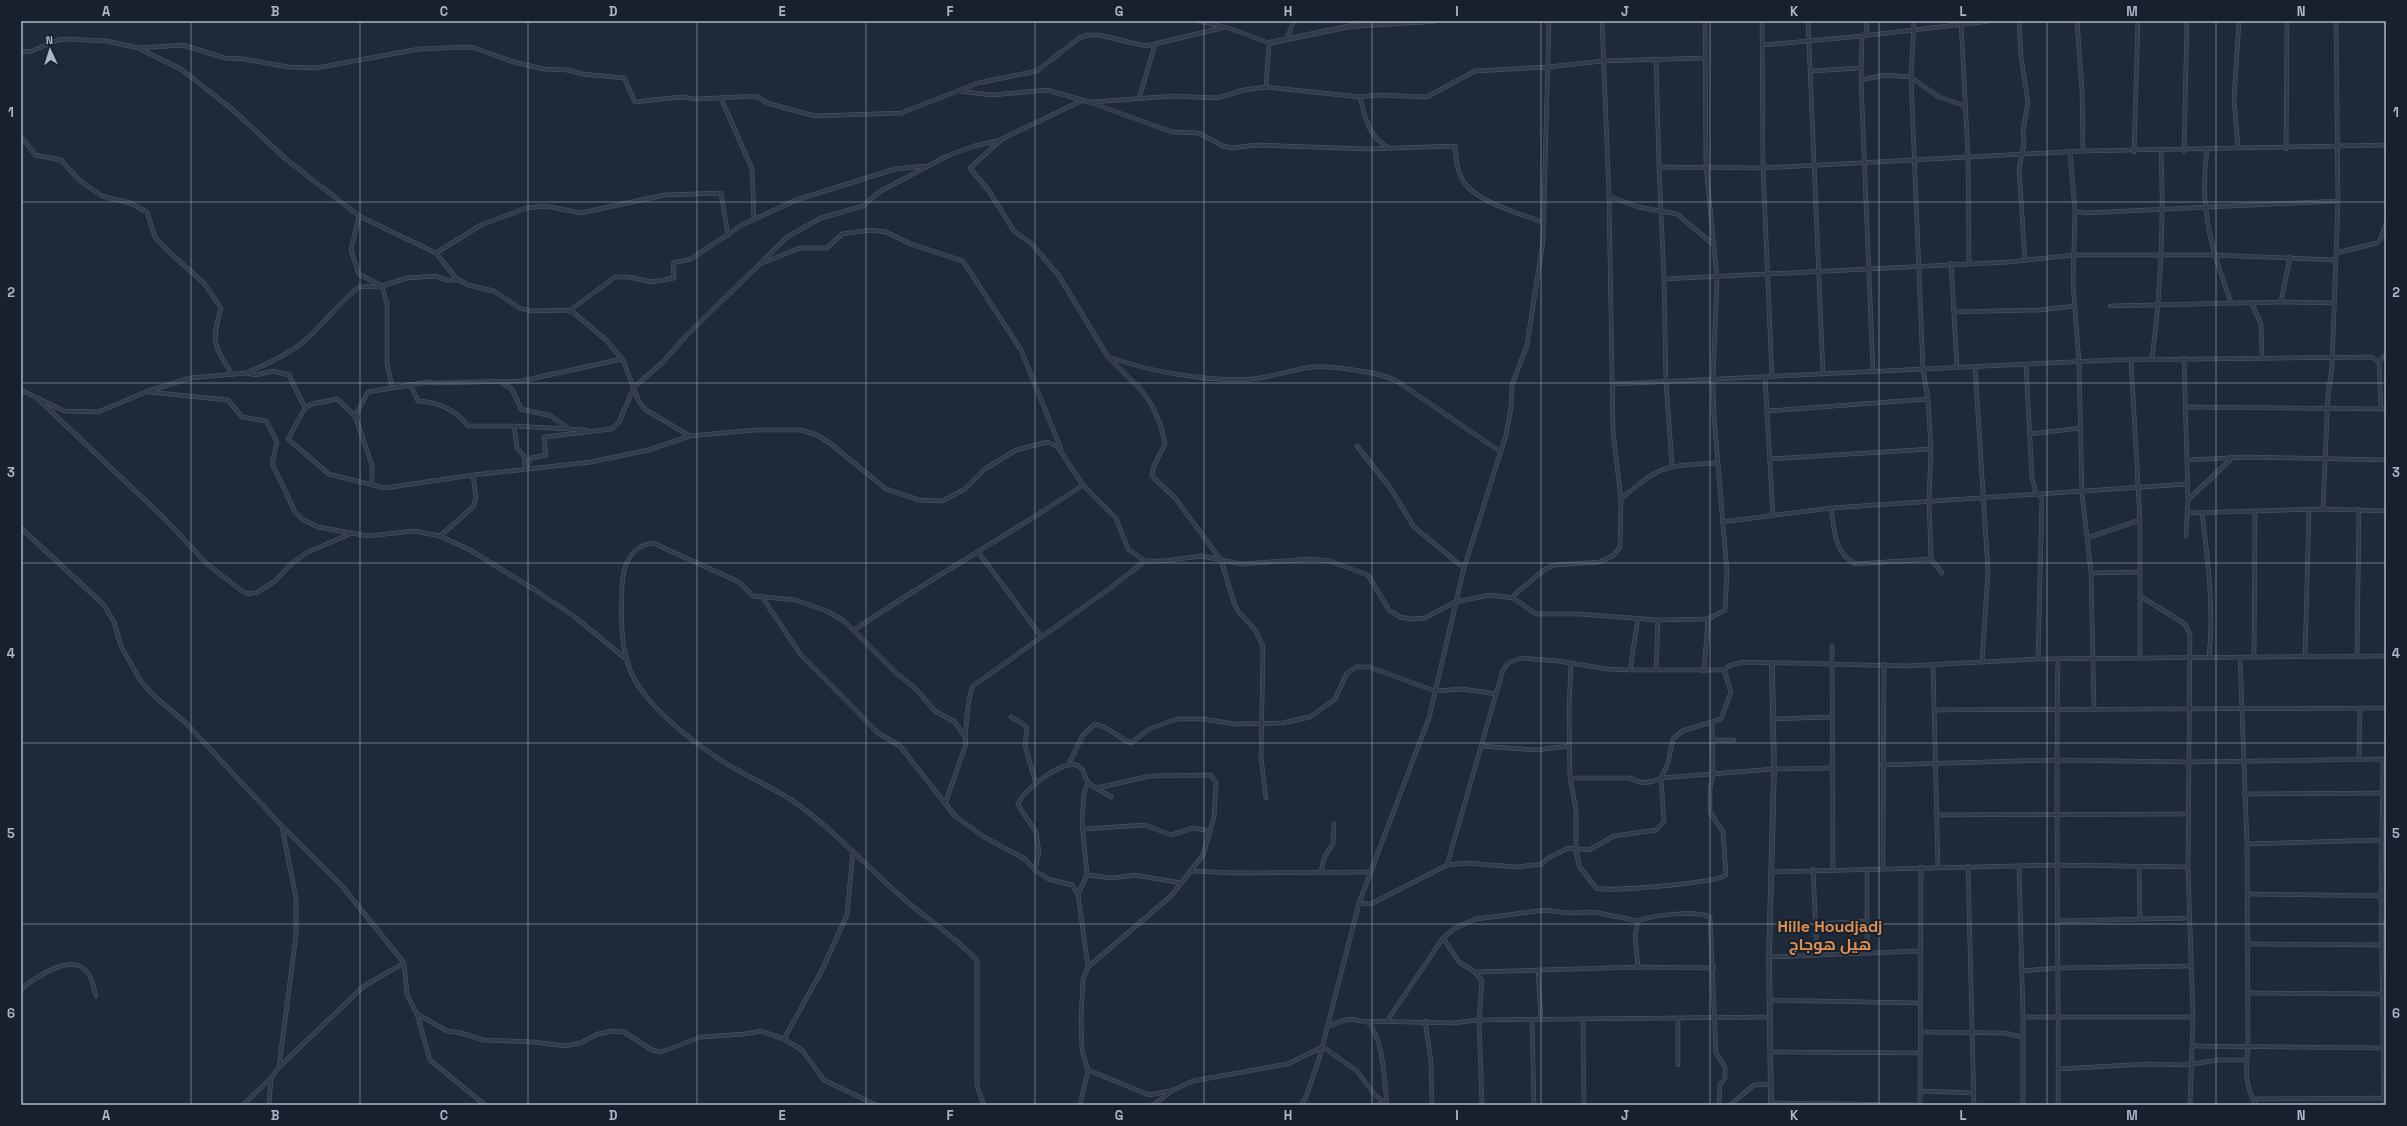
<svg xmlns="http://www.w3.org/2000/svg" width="2407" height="1126" font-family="'Space Grotesk',Cairo,sans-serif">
  <rect width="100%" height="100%" fill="#1e293a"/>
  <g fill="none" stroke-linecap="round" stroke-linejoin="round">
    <defs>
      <g id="minor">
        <polyline points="1199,21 1223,27"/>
        <polyline points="1762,21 1763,168 1772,377"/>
        <polyline points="1808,21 1823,374"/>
        <polyline points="1866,21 1867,31 1862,36 1861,80 1873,372"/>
        <polyline points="1914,21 1911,77 1923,370 1928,399 1931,449 1929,501 1931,559 1942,573"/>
        <polyline points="1961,21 1968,157 1969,262"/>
        <polyline points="2019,21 2021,57 2028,102 2023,131 2024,144 2019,169 2025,260"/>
        <polyline points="2077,21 2082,90 2083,151"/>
        <polyline points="1286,40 1294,21"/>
        <polyline points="1763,45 1862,36 1990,21"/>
        <polyline points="140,49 181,69 233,110 286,159 359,216 436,253 456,278 468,285 494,291 519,308 531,311 566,310 574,313 606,340 623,360 639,402 646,410 690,436"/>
        <polyline points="21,52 32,51 58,40 66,39 106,41 139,48 183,45 225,58 244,59 288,67 316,68 419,49 465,47 475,48 510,61 543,69 567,70 582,74 624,78 635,102 681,97 695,99 757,96 767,103 815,116 901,113 978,83 1037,71 1079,38 1088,35 1099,35 1146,46 1226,27 1269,43 1266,87"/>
        <polyline points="1656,59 1659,167"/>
        <polyline points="1812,71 1861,68"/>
        <polyline points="1861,80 1884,75 1911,77 1937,96 1965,106"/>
        <path d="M959 91 992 95 1047 90 1089 102 1172 132 1199 133 1223 146 1231 148 1257 145 1369 149 1455 146C1456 159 1457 174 1466 185 1481 203 1521 214 1544 223"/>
        <path d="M1360 97C1365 118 1369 139 1390 148"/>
        <polyline points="721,98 752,169 754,219"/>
        <polyline points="1139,99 1155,44"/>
        <polyline points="1081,101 1002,139 970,168 989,191 1014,231 1032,244 1059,276 1108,357 1142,391 1151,404 1161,426 1165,444 1154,466 1152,475 1155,479 1175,498 1221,560 1234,603 1238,611 1256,631 1263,647 1261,757 1266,798"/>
        <polyline points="1092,102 1174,96 1217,98 1244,90 1266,87 1360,97 1377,95 1427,97 1475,71 1548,67 1603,61 1705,58"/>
        <path d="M21 136 35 155 61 160 80 181 102 196 130 203 147 212 155 237 167 250 204 283 221 308C211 342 213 344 232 374"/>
        <polyline points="2238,147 2234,98 2239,21"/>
        <polyline points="2286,149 2287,21"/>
        <path d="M2207 150C2199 207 2211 249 2231 302"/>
        <polyline points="2184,151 2187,21"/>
        <polyline points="2070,152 2075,211 2073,283 2079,362 2082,493 2091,573 2094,709"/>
        <polyline points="2134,152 2138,21"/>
        <polyline points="1609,196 1638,207 1677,214 1714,245"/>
        <polyline points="2075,211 2085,213 2338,201"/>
        <polyline points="359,216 351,250 359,274 382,286 387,304 387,364 392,387"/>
        <polyline points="436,253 481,225 526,208 545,206 581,213 664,195 721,193 728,235"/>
        <polyline points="2336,253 2377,243 2380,240 2386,224"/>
        <polyline points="1951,263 1957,368"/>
        <polyline points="760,264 800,248 827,248 842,234 871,230 886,232 911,244 963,261 1021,350 1061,449"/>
        <polyline points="1664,279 1659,167 1763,168 2083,151 2386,145"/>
        <polyline points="2251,302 2261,324 2262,357"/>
        <polyline points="2281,302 2333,303"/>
        <polyline points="2110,306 2281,302 2290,257"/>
        <polyline points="569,311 615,277 629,277 652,282 674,278 673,263 691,259 742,225 796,200 895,169 924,166"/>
        <polyline points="1954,312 2039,310 2075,306"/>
        <path d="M1109 357C1150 372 1209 382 1252 379 1271 377 1287 371 1306 368 1326 364 1376 372 1395 380L1501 452"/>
        <polyline points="2184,358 2188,500 2186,536"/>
        <path d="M2152 359C2161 289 2164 221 2161 150"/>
        <polyline points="2131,360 2140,520 2140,658"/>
        <polyline points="2379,362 2386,354"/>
        <polyline points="2026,365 2032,478 2036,493 2042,499 2038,659"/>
        <polyline points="1975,367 1988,571 1982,662"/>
        <path d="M246 373C272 362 298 350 317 329 331 315 343 299 359 287L382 286 407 278 436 276 445 280H458"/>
        <polyline points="1765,377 1773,516"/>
        <polyline points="501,382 512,389 521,409 551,416 569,429 586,430"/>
        <path d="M410 384 418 401C439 402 455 409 468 426H514L569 429"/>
        <polyline points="1614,384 2112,360 2372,357 2379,362 2381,409"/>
        <polyline points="21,390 64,411 98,412 146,392 190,378 246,373 256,375 274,371 289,375 305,408 312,404 337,399 355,416 368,392 428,382 435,383 521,381 622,359"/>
        <polyline points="149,392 228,400 242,417 266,421 277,442 272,463 295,512 303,520 318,527 368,536 414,531 440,536 470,550 535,590 575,617 626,659"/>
        <polyline points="38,399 164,518 207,564 242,591 249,594 258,592 275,581 292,563 308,552 350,534"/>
        <polyline points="2185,407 2386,409"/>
        <polyline points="305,408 288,439 329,474 385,488 473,475"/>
        <polyline points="1767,411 1928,399"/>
        <polyline points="355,416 372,465 372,483"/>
        <polyline points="514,426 517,448 524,456 525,469 531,458 546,455 544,437 612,429 619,422 634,387 662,363 686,336 787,237 821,218 863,206 879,192 947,156 974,146 1001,140"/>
        <polyline points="2029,434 2080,428"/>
        <polyline points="1357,446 1391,489 1414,527 1464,568"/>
        <polyline points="1770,459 1931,449"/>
        <polyline points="2187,460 2247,457 2386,460"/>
        <polyline points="1672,465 1666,382 1664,279 2009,262 2073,255 2214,255 2336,260"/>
        <path d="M1621 499C1661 464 1665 466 1717 463"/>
        <polyline points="2188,500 2233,457"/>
        <path d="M1831 508C1835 532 1833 550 1855 564L1931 559"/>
        <polyline points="2323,509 2328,395 2332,367 2338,201 2336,21"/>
        <polyline points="2188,513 2323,509 2386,511"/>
        <path d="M2202 513C2208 561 2214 608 2209 657"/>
        <polyline points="1722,522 1831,508 2188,484"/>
        <polyline points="21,528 104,605 114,622 121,646 140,680 153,695 186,723 280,824 342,886 404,963 407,995 417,1014 430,1060 485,1105"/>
        <polyline points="440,536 473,507 476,498 473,475 591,462 648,450 690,436 755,430 801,430 817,435 831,444 886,489 919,500 942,501 965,489 985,469 1016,450 1047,442 1057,446 1083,485 1116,518 1128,549 1145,561 1164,561 1201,556 1242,564 1311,559 1330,561 1368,575 1389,610 1400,617 1412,619 1425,618 1455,602 1490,595 1513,598 1536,614 1579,614 1658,620 1708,619"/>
        <polyline points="2087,538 2140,520"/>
        <polyline points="978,552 1041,636"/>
        <polyline points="2091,573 2140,572"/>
        <polyline points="2140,596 2185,624 2190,635 2188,867 2193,1017 2190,1105"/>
        <polyline points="762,597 801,655 878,733 900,746 955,816 984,837 1025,859 1035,870 1048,879 1072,885 1078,894 1088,967 1083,979 1081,1019 1082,1050 1088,1070 1080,1105"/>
        <polyline points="1513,598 1515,594 1544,570 1554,565 1599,562 1613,556 1620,547 1621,499 1613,432 1609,196 1602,21"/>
        <path d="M854 630C929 579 1008 536 1083 485"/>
        <polyline points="1832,646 1833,869"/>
        <path d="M2240 657 2247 844 2248 1046C2246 1071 2244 1082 2256 1105"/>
        <polyline points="2254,657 2255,511"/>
        <polyline points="2305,657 2309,509"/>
        <polyline points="2357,657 2359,509"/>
        <path d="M2058 660C2055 808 2059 957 2058 1105"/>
        <path d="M1571 663 1569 709 1570 778 1576 810V849L1579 866 1596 888C1609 892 1716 883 1726 875L1723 832 1710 812V788L1713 775 1712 723"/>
        <polyline points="1933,664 1938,867"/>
        <polyline points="1630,670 1638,618"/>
        <polyline points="1656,670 1658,620"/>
        <polyline points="1704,671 1708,619 1725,610 1727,572 1714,416 1713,380 1717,278 1706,166 1705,21"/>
        <polyline points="1934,710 2386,708"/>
        <polyline points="1011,717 1022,723 1027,728 1025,746 1036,784"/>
        <polyline points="1773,719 1832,717"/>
        <path d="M965 737C967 722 967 698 973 686L1109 589 1145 561"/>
        <polyline points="1713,740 1734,740"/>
        <polyline points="1481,746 1536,750 1569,746"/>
        <polyline points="2359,758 2360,708"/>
        <polyline points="2383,759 2381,896 2384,1105"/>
        <path d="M1068 765 1083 735 1095 724C1109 727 1118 737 1131 743L1149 729 1177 719H1203L1235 724 1282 723 1310 717 1335 699 1347 673 1356 667H1369L1435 691 1463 689 1496 694"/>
        <polyline points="1882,765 2055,760 2189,762 2386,759"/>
        <path d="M1570 778H1630C1640 784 1650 784 1661 778L1774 769 1832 768"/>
        <polyline points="2244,794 2382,793"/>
        <path d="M945 804 966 744 965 737 955 722 935 711 915 688 897 674 844 621 829 612 796 600 753 596 739 582 653 543C629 546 623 566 622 587 621 623 619 661 642 691 660 716 694 742 719 759 741 774 767 784 790 799 829 825 861 861 896 892 922 916 952 934 977 960V1086L984 1105"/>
        <polyline points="1936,815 2188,814"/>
        <polyline points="1083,829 1145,825 1171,835 1193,828 1205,830 1210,833"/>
        <polyline points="2247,844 2381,840"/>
        <polyline points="1447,865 1503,670 1508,663 1522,658 1558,661 1607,669 1630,670 1724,670 1729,666 1742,662 1907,666 2038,659 2386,656"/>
        <polyline points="1968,866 1974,1105"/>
        <polyline points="2019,866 2023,1017 2023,1105"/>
        <polyline points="2139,866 2140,918"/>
        <polyline points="1883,868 1884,664"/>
        <polyline points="1813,869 1817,955"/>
        <path d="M1035 870 1039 852 1036 832 1018 805C1021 791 1061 761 1076 765 1086 768 1083 779 1090 784 1096 789 1104 792 1111 797"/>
        <polyline points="1191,871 1237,873 1371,872"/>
        <polyline points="1321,872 1324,858 1333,844 1334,824"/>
        <polyline points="1771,872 2057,865 2188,867"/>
        <polyline points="1087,875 1112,878 1135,875 1181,883"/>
        <polyline points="1078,894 1087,875 1082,822 1084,793 1088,783"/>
        <polyline points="2247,894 2386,896"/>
        <polyline points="1359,903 1371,904 1447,865 1467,863 1516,867 1542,864 1548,858 1569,848 1589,850 1614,836 1656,830 1664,822 1661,778 1668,763 1673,739 1682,731 1721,719 1731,692 1724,670"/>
        <polyline points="2057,921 2189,918"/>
        <polyline points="1815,924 1866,921"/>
        <polyline points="1443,938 1459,962 1475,972 1482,981 1479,1020 1482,1105"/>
        <polyline points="2247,944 2382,945"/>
        <polyline points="1867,953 1867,869"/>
        <polyline points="1769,957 1920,951"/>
        <polyline points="1088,967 1171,896 1203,855 1214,817 1216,783 1211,775 1150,776 1097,788"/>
        <path d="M1638 967 1635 936 1638 921C1653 915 1696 910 1710 917L1716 1053 1725 1067V1079L1720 1084 1719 1105"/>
        <polyline points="1538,970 1541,1020"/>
        <polyline points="2021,971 2058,968 2191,966"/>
        <polyline points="1475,972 1638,967 1714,968"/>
        <path d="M21 989C35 978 66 956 83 968 92 974 93 987 96 996"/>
        <polyline points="2248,993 2383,994"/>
        <polyline points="1769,1000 1920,1003"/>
        <polyline points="417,1014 447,1031 461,1033 483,1040 534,1042 565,1046 580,1043 598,1034 612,1031 624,1032 652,1050 661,1052 701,1037 745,1034 761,1031 784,1039 802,1050 824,1080 876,1105"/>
        <polyline points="2023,1017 2193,1017"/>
        <polyline points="1583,1019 1584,1105"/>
        <polyline points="1532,1020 1534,1105"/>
        <path d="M1367 1021C1384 1038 1384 1080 1387 1104L1376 1105"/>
        <polyline points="1387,1021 1443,938 1455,928 1476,919 1545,910 1568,913 1594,912 1638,921"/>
        <polyline points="1425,1021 1431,1061 1432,1105"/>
        <path d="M1328 1026C1339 1023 1348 1016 1360 1021L1453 1023 1479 1020 1769 1017"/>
        <polyline points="1921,1032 2005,1033 2022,1037"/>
        <polyline points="784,1039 822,970 847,915 853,851"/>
        <polyline points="2193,1046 2385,1048"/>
        <polyline points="1770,1052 1920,1053"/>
        <polyline points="1678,1065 1678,1019"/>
        <polyline points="279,1067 296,935 296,898 282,827"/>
        <polyline points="2058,1069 2147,1064 2185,1065 2219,1060 2247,1060"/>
        <polyline points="1088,1070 1149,1095 1169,1091"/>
        <polyline points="1920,1091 1974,1093"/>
        <polyline points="2253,1099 2384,1098"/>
        <polyline points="1771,1103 1920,1105"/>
        <polyline points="243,1105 271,1078"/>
        <polyline points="269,1105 271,1078 279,1067 364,986 404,963"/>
        <polyline points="1154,1105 1171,1091 1193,1081 1287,1064 1323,1047 1357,1071 1374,1094 1388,1105"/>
        <polyline points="1301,1105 1306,1097 1320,1056 1359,903 1429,718 1464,568 1506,435 1511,408 1512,385 1527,345 1543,241 1549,21"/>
        <polyline points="1730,1105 1754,1085 1771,1084"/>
        <polyline points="1920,1105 1921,867"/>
      </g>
      <g id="tertiary">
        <polyline points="1269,43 1351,26 1433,21"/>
        <polyline points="1771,1105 1769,957 1774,769 1772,664"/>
      </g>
    </defs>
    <use href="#minor" stroke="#4f5968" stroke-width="4.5"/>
    <use href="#tertiary" stroke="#4f5968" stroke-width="5.5"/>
    <use href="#minor" stroke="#323b4a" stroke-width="3.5"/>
    <use href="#tertiary" stroke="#323b4a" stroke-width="4.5"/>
  </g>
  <path fill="none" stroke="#acb6c7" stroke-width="1" stroke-opacity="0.55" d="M191 21V1105M360 21V1105M528 21V1105M697 21V1105M866 21V1105M1035 21V1105M1204 21V1105M1372 21V1105M1541 21V1105M1710 21V1105M1879 21V1105M2047 21V1105M2216 21V1105M21 202H2386M21 383H2386M21 563H2386M21 743H2386M21 924H2386"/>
  <g text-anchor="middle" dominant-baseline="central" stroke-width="4" stroke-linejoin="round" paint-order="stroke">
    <g font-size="16" font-weight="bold" fill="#de8f4f" stroke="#17212e">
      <text x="1830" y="926">Hille Houdjadj<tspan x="1830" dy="18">هيل هوجاج</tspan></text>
    </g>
  </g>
  <rect width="2407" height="1126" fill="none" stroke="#17212e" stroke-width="44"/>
  <g transform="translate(50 50) rotate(356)" stroke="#17212e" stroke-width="3" paint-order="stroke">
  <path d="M0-3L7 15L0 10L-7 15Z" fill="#acb6c7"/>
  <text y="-6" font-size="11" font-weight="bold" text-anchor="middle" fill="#acb6c7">N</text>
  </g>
  <rect x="22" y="22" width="2363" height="1082" fill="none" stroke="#acb6c7" stroke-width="1.5"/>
  <g font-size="13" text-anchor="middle" font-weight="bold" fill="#acb6c7">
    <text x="106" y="16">A</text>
    <text x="275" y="16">B</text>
    <text x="444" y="16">C</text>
    <text x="613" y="16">D</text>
    <text x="782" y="16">E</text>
    <text x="950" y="16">F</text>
    <text x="1119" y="16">G</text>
    <text x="1288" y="16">H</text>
    <text x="1457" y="16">I</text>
    <text x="1625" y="16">J</text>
    <text x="1794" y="16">K</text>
    <text x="1963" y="16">L</text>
    <text x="2132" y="16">M</text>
    <text x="2301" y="16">N</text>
    <text x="11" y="117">1</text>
    <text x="2396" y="117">1</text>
    <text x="11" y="297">2</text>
    <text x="2396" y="297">2</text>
    <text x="11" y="477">3</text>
    <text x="2396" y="477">3</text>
    <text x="11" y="658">4</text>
    <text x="2396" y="658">4</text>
    <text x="11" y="838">5</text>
    <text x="2396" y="838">5</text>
    <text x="11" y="1018">6</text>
    <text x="2396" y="1018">6</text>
    <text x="106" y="1120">A</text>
    <text x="275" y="1120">B</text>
    <text x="444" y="1120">C</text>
    <text x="613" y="1120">D</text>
    <text x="782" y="1120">E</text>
    <text x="950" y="1120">F</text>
    <text x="1119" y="1120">G</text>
    <text x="1288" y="1120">H</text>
    <text x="1457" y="1120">I</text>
    <text x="1625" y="1120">J</text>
    <text x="1794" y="1120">K</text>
    <text x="1963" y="1120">L</text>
    <text x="2132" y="1120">M</text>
    <text x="2301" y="1120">N</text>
  </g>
</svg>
